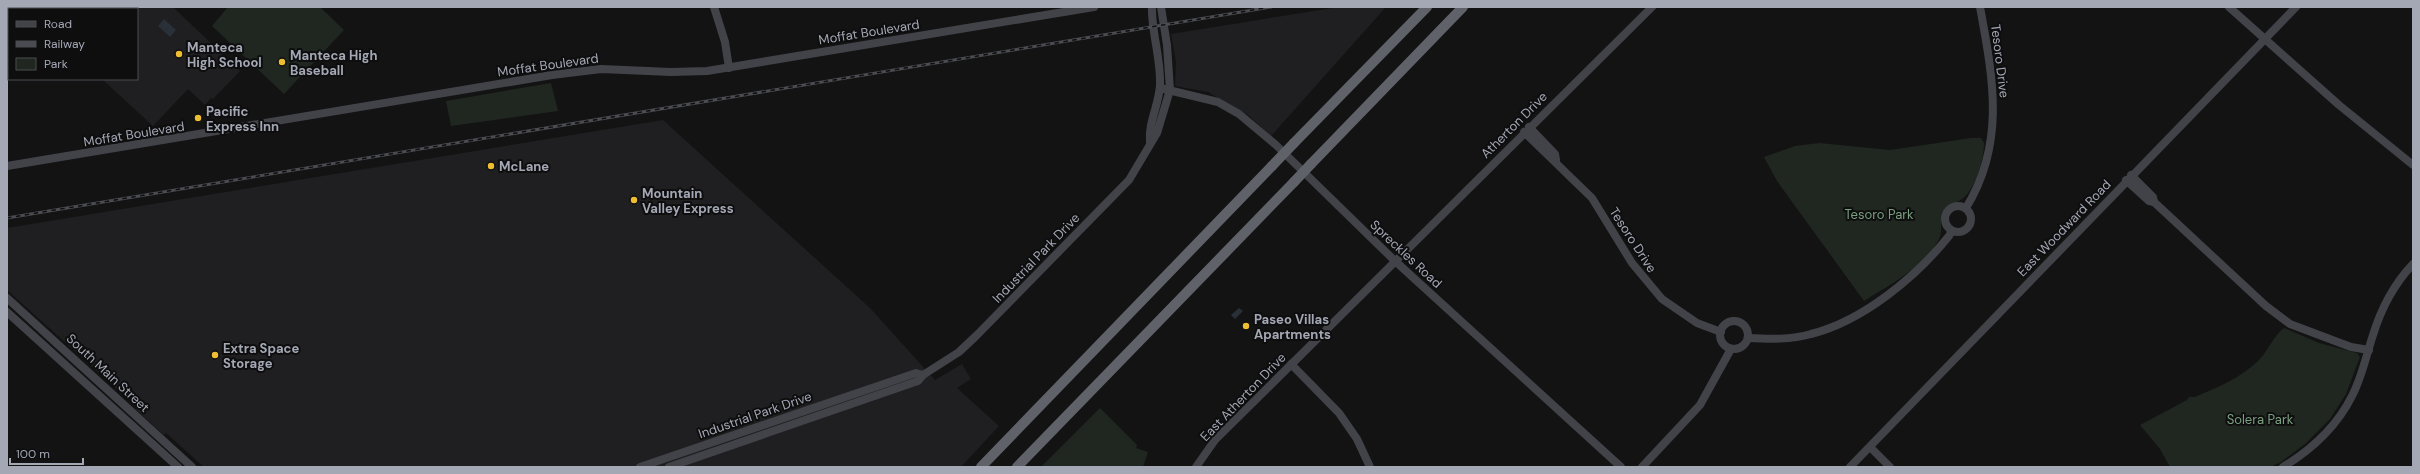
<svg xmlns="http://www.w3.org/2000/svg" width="2420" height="474" font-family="'DM Sans',sans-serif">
  <rect width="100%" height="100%" fill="#131314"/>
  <g fill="#1f1f21">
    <polygon points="26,7 173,7 240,71 213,99 211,98 205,105 188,89 153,126 102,79 137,79 137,9 28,9"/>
    <polygon points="1339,7 1386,7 1271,136 1248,115 1208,92 1175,86 1176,62 1171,34"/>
    <polygon points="663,120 870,308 935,380 962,364 971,379 957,388 999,426 961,467 204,467 166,433 164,435 135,409 137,407 7,290 7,228"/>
  </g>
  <g fill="#1f2720">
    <polygon points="228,7 320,7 344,30 284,94 212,26"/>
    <polygon points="551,83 558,111 451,126 446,101"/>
    <path d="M1971 138H1981L1984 143C1984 159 1976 189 1962 199 1957 203 1949 203 1944 210 1938 219 1944 230 1939 239 1925 267 1889 285 1864 301L1777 181 1764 157 1795 146 1819 143 1890 150Z"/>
    <path d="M2284 328 2319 343 2357 353 2360 357 2346 394 2330 419 2305 444 2281 462 2270 467H2170L2160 449 2140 425 2187 400 2189 397H2195C2218 387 2241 378 2259 360 2268 351 2274 335 2284 328Z"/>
    <polygon points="1100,408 1137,445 1136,448 1148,452 1143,467 1042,466"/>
  </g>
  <g fill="#293038">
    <polygon points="164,19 176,30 170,37 158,26"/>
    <polygon points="1239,308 1243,311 1235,319 1231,315"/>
  </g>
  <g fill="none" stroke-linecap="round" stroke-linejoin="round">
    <g stroke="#424349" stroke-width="8">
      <polyline points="714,7 725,42 729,68"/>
      <polyline points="2229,7 2339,105 2413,165"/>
      <polyline points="1160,88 1218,102 1239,114 1276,145 1395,261 1621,467"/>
      <polyline points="1529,127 1555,154 1556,160"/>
      <polyline points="1524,132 1592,198 1632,263 1662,299 1697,323 1721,332"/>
      <path d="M1150 142C1148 123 1159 105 1160 85 1161 58 1151 30 1152 7"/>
      <polyline points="7,166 552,75 601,69 671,72 707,71 1094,7"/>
      <polyline points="2131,175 2153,197 2154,202 2266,306 2290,324 2351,347 2369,350"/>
      <polyline points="2126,180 2149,201 2154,202"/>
      <circle cx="1958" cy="219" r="13"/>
      <path d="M1966 208C2006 143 1993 78 1980 7"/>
      <polyline points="7,298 192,467"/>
      <polyline points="7,312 178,467"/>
      <circle cx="1734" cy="335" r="14"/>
      <path d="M1748 338C1769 339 1791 340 1811 334 1863 321 1916 277 1949 236L1952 231"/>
      <polyline points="1291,364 1339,413 1357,439 1370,467"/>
      <polyline points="1870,447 1890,467"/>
      <polyline points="640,467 916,373 923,375"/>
      <polyline points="669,467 918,381 923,375 959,352 977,335 1129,180 1157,133 1170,90 1167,45 1161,7"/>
      <polyline points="1196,467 1215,440 1652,7"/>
      <polyline points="1642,467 1700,405 1731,349"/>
      <polyline points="1850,467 2296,7"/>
      <path d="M2283 467C2311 450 2337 426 2352 396 2362 377 2366 356 2373 335 2381 309 2394 284 2413 264"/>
    </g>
    <g stroke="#60626a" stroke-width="10">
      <polyline points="1294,143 1427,7"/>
      <polyline points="1311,164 1463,7"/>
      <polyline points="981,467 1272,166"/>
      <polyline points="1017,467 1294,182"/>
    </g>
    <defs>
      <polyline id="rail" points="7,218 1271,7"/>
    </defs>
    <use href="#rail" stroke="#4b4c52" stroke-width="3"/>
    <use href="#rail" stroke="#0e0e0f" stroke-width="1.5" stroke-dasharray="4.5" stroke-linecap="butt"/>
    <g stroke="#60626a" stroke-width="10">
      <polyline points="1272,166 1294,143"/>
      <polyline points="1294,182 1311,164"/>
    </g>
  </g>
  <g fill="#efbe30" stroke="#0e0e0f" stroke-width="1.5">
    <circle cx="179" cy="54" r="4"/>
    <circle cx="282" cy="62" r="4"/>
    <circle cx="198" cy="118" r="4"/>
    <circle cx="491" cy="166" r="4"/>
    <circle cx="634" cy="200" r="4"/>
    <circle cx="1246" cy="326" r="4"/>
    <circle cx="215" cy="355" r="4"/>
  </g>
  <g text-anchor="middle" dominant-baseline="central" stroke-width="4" stroke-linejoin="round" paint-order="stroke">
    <g font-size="13" fill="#a4a8b5" stroke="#0e0e0f">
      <text transform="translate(869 32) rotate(-9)">Moffat Boulevard</text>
      <text transform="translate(2000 61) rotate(83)">Tesoro Drive</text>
      <text transform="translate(548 65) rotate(-8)">Moffat Boulevard</text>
      <text transform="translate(1514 125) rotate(-45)">Atherton Drive</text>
      <text transform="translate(134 134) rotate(-9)">Moffat Boulevard</text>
      <text transform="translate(2064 228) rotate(-46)">East Woodward Road</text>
      <text transform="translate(1633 240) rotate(57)">Tesoro Drive</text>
      <text transform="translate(1406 254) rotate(43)">Spreckles Road</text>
      <text transform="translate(1036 258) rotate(-46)">Industrial Park Drive</text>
      <text transform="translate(108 373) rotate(43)">South Main Street</text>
      <text transform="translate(1243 397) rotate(-46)">East Atherton Drive</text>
      <text transform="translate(755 415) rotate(-19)">Industrial Park Drive</text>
    </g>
    <g font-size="13" font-weight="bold" fill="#a4a8b5" stroke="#0e0e0f" text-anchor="start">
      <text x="187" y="47">Manteca<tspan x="187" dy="15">High School</tspan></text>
      <text x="290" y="55">Manteca High<tspan x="290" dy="15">Baseball</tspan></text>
      <text x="206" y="111">Pacific<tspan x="206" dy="15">Express Inn</tspan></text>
      <text x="499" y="166">McLane</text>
      <text x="642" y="193">Mountain<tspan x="642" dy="15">Valley Express</tspan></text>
      <text x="1254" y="319">Paseo Villas<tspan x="1254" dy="15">Apartments</tspan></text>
      <text x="223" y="348">Extra Space<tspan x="223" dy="15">Storage</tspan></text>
    </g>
    <g font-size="13" fill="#7ba081" stroke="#0e0e0f">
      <text x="1879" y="214">Tesoro Park</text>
      <text x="2260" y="419">Solera Park</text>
    </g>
  </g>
  <rect width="2420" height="474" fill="none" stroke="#a4a8b5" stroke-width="16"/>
  <rect x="8" y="8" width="130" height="72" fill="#0e0e0f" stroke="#4a4c51"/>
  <rect x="16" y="21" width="20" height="6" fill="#424349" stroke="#4a4c51"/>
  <text x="44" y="28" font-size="12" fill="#a4a8b5">Road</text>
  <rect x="16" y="41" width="20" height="6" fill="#4b4c52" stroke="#4a4c51"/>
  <text x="44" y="48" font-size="12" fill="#a4a8b5">Railway</text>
  <rect x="16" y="58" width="20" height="12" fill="#1f2720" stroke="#4a4c51"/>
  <text x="44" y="68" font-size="12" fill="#a4a8b5">Park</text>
  <path d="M10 458v6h73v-6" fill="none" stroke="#a4a8b5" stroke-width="2"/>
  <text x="16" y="458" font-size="12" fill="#a4a8b5" stroke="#0e0e0f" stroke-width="3" paint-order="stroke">100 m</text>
</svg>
